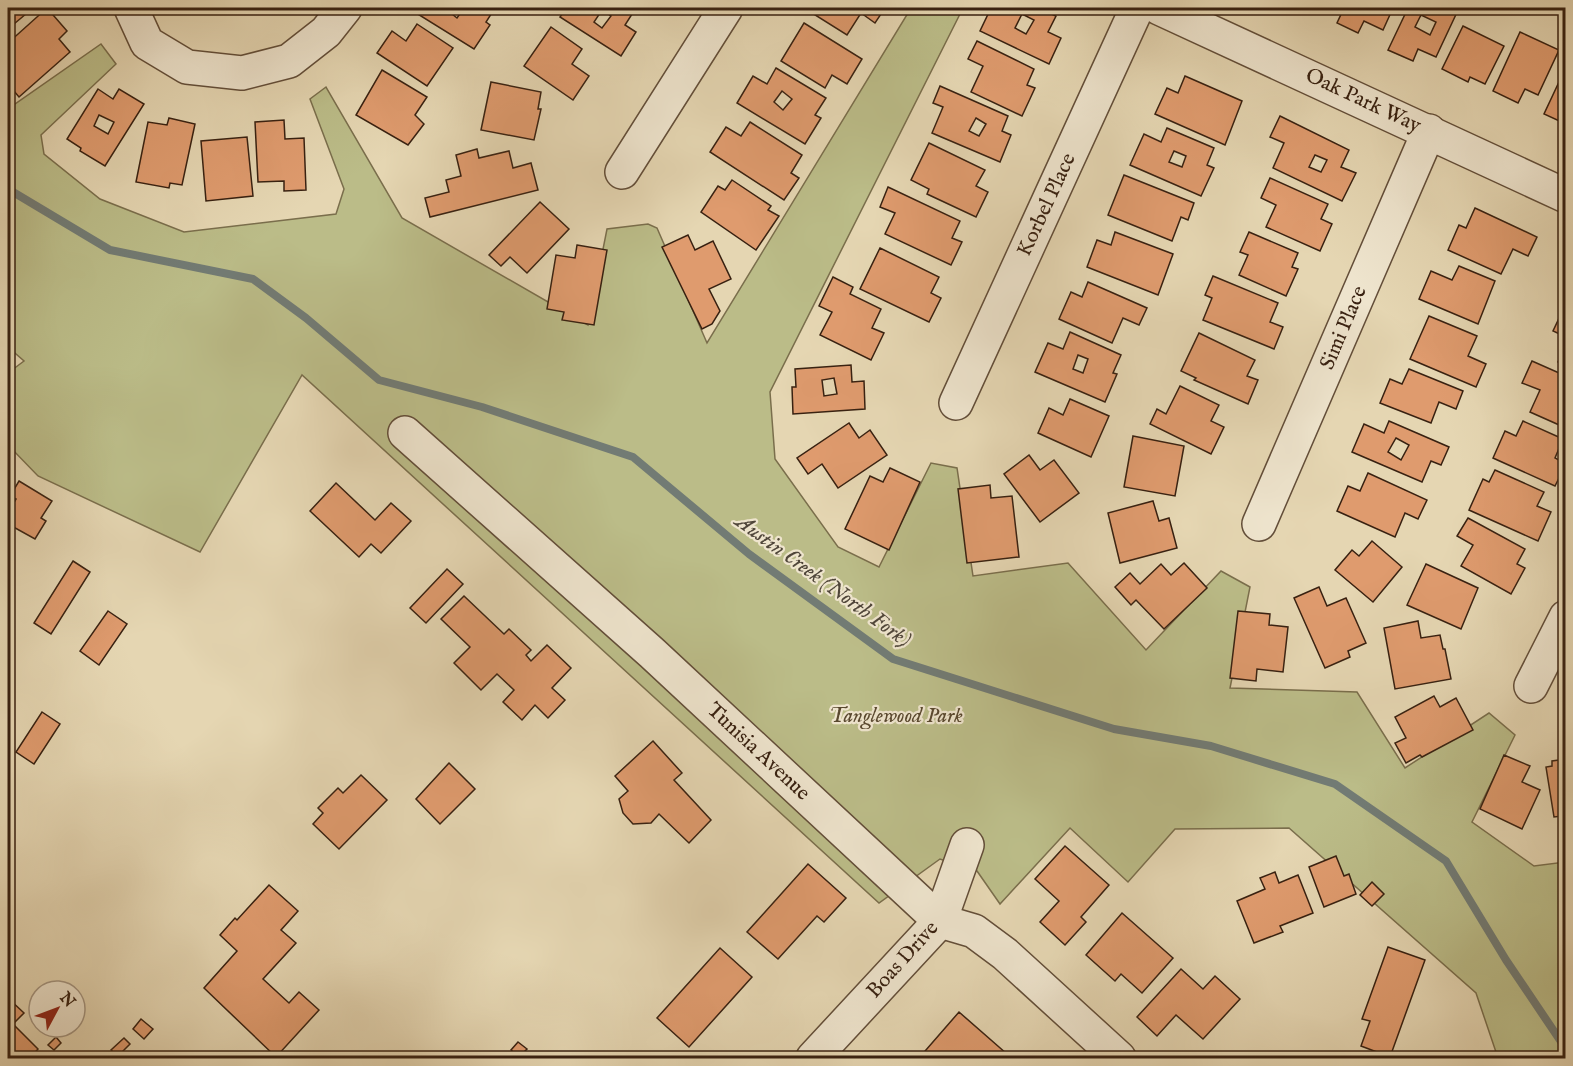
<svg xmlns="http://www.w3.org/2000/svg" width="1573" height="1066" font-family="'IM FELL English',serif">
  <rect width="100%" height="100%" fill="#e5d6b2"/>
  <filter id="stains"><feTurbulence type="fractalNoise" baseFrequency=".00333" numOctaves="4"/><feColorMatrix values="0 0 0 0 .2 0 0 0 0 .09 0 0 0 0 .02 0 0 0 .5 -.17"/></filter>
  <radialGradient id="worn" r=".72"><stop offset=".6" stop-color="#630" stop-opacity="0"/><stop offset="1" stop-color="#630" stop-opacity=".3"/></radialGradient>
  <polygon fill="#bbbc88" stroke="#7a6e4c" stroke-width="1.5" points="911,8 963,8 770,392 775,459 838,547 879,567 931,463 957,468 973,576 1068,563 1146,650 1221,571 1250,587 1230,688 1357,692 1405,768 1489,713 1515,735 1472,822 1534,866 1565,862 1565,1058 1498,1058 1476,993 1289,828 1175,829 1128,882 1070,828 1000,904 977,871 940,859 879,903 302,375 200,552 38,476 8,445 8,373 24,361 8,347 8,109 101,44 116,64 41,135 44,154 100,199 184,232 336,214 344,189 310,99 326,87 402,218 588,325 607,229 648,224 657,228 707,343"/>
  <g fill="none" stroke-linecap="round" stroke-linejoin="round">
    <polyline stroke="#727b74" stroke-width="8" points="8,189 110,250 253,279 306,318 379,380 482,407 633,457 749,554 893,659 1114,729 1211,746 1335,784 1446,861 1506,960 1566,1049"/>
  </g>
  <g fill="#df9b6e" stroke="#382111" stroke-width="1.5" fill-rule="evenodd">
    <polygon points="8,8 33,8 8,29"/>
    <polygon points="47,8 67,31 59,39 70,52 19,97 8,84 8,43"/>
    <polygon points="408,8 449,8 447,10 457,18 464,8 495,8 486,22 490,25 474,49"/>
    <path d="M566 8H628L634 11 625 25 636 32 621 56 560 17ZM602 10 611 16 602 28 594 22Z"/>
    <polygon points="804,8 885,8 875,23 861,13 847,35"/>
    <path d="M991 8H1038L1056 16 1048 32 1061 38 1049 64 980 31ZM1022 14 1034 20 1026 34 1015 28Z"/>
    <polygon points="1344,8 1393,8 1383,30 1364,21 1358,33 1337,23"/>
    <path d="M1408 8H1459L1436 57 1418 49 1413 61 1388 50ZM1421 15 1436 22 1430 35 1415 27Z"/>
    <polygon points="804,23 862,59 847,84 832,75 825,88 781,61"/>
    <polygon points="417,24 453,48 427,86 377,53 392,31 406,41"/>
    <polygon points="1463,26 1504,46 1485,84 1470,77 1468,82 1442,69"/>
    <polygon points="551,27 582,49 572,64 589,76 573,100 524,66"/>
    <polygon points="1520,32 1559,50 1538,95 1525,89 1518,103 1493,91"/>
    <polygon points="977,41 1034,69 1027,85 1035,88 1022,116 971,92 983,66 968,59"/>
    <polygon points="1566,67 1566,124 1544,114"/>
    <path d="M776 68 826 98 815 115 821 118 805 144 737 103 753 76 767 84ZM782 91 792 99 783 110 774 102Z"/>
    <polygon points="382,70 427,97 415,115 424,124 408,145 356,115"/>
    <polygon points="1185,76 1242,101 1225,145 1155,114 1167,88 1178,93"/>
    <polygon points="491,82 541,92 538,109 541,109 534,140 481,130"/>
    <path d="M940 86 1008 116 1002 131 1011 135 1000 162 932 133 943 107 933 103ZM976 118 986 124 979 136 969 131Z"/>
    <path d="M98 89 113 99 119 89 144 104 105 166 80 151 81 148 67 139ZM99 115 114 122 108 134 94 126Z"/>
    <path d="M1280 116 1349 150 1341 167 1356 173 1342 201 1273 168 1284 143 1270 137ZM1315 155 1327 160 1321 172 1309 167Z"/>
    <polygon points="169,118 195,124 182,185 170,183 169,188 136,182 148,122 167,125"/>
    <polygon points="284,120 285,139 304,138 306,190 284,191 284,181 258,182 255,122"/>
    <polygon points="750,122 802,155 791,173 799,178 784,200 710,152 726,127 741,136"/>
    <path d="M1167 128 1214 148 1207 165 1214 168 1201 196 1130 165 1144 134 1161 142ZM1174 151 1186 156 1182 167 1169 162Z"/>
    <polygon points="247,137 253,196 206,201 201,141"/>
    <polygon points="929,143 985,170 976,186 988,192 976,217 927,194 929,189 911,180"/>
    <polygon points="477,149 479,158 509,151 513,168 531,163 538,190 430,217 425,198 449,192 446,180 461,176 456,155"/>
    <polygon points="1124,175 1194,203 1188,220 1181,217 1172,241 1108,215"/>
    <polygon points="1270,178 1328,204 1321,219 1332,224 1320,251 1266,227 1276,205 1261,198"/>
    <polygon points="732,180 771,206 768,210 779,216 756,250 701,212 718,186 725,190"/>
    <polygon points="888,187 960,221 952,238 962,242 951,265 885,234 895,213 880,207"/>
    <polygon points="540,202 569,229 527,273 510,257 501,266 489,255"/>
    <polygon points="1475,208 1537,237 1528,256 1513,249 1501,274 1448,250 1459,225 1466,228"/>
    <polygon points="1115,232 1173,254 1158,295 1087,267 1097,240 1111,245"/>
    <polygon points="1249,232 1298,253 1292,267 1298,269 1286,296 1239,275 1248,255 1240,252"/>
    <polygon points="688,235 695,250 713,241 731,279 709,289 720,311 712,324 702,329 662,247"/>
    <polygon points="577,245 607,250 594,325 562,320 564,312 547,309 556,255 575,258"/>
    <polygon points="880,248 939,277 931,293 941,298 929,322 860,289"/>
    <polygon points="1459,266 1495,281 1478,324 1419,299 1431,271 1452,280"/>
    <polygon points="1213,276 1278,303 1270,322 1283,327 1274,349 1203,320 1212,298 1205,295"/>
    <polygon points="833,277 853,287 850,294 881,309 872,328 884,333 871,360 820,335 832,312 819,306"/>
    <polygon points="1088,282 1147,308 1139,325 1123,318 1112,343 1059,319 1071,292 1082,297"/>
    <polygon points="1562,312 1566,314 1566,337 1553,331"/>
    <polygon points="1429,316 1477,336 1468,356 1486,364 1476,387 1410,359"/>
    <path d="M1070 332 1121 355 1113 373 1117 374 1105 402 1035 372 1048 343 1063 349ZM1078 355 1088 359 1083 373 1073 369Z"/>
    <polygon points="1199,333 1255,360 1247,376 1258,380 1248,404 1194,380 1196,378 1181,371"/>
    <polygon points="1566,346 1566,366 1558,362"/>
    <polygon points="1532,361 1566,376 1566,428 1530,412 1540,390 1522,383"/>
    <path d="M851 365 852 382 864 381 865 409 793 414 792 387H796L795 369ZM834 378 837 394 824 396 822 380Z"/>
    <polygon points="1409,369 1463,391 1456,409 1439,402 1431,423 1380,403 1390,379 1402,384"/>
    <polygon points="1180,386 1219,405 1211,421 1224,427 1211,454 1150,424 1157,409 1166,414"/>
    <polygon points="1070,399 1109,416 1091,457 1038,433 1049,408 1063,415"/>
    <path d="M1389 421 1449 447 1441 465 1431 461 1422 482 1352 452 1364 424 1384 433ZM1396 438 1409 445 1401 460 1388 452Z"/>
    <polygon points="1523,421 1563,439 1555,458 1566,464 1555,486 1493,458 1505,431 1516,436"/>
    <polygon points="849,423 859,438 870,430 887,455 838,488 822,464 808,474 797,458"/>
    <polygon points="1133,436 1184,446 1175,496 1124,487"/>
    <polygon points="1029,455 1040,470 1054,460 1079,493 1040,522 1004,474"/>
    <polygon points="890,468 920,482 889,550 845,529 870,476 883,482"/>
    <polygon points="1495,470 1544,492 1537,506 1551,512 1538,541 1469,510 1483,479 1489,482"/>
    <polygon points="1368,473 1427,500 1418,519 1405,513 1395,537 1337,511 1348,486 1360,491"/>
    <polygon points="19,481 52,501 41,518 46,521 35,539 8,524 8,513 16,499 10,496"/>
    <polygon points="336,483 375,520 391,503 411,521 381,553 371,544 359,557 310,511"/>
    <polygon points="990,485 991,498 1012,496 1019,557 967,563 958,489"/>
    <polygon points="1153,501 1159,521 1169,518 1177,548 1120,563 1108,513"/>
    <polygon points="1468,518 1525,549 1517,564 1525,568 1511,594 1461,566 1473,545 1457,536"/>
    <polygon points="1372,541 1402,567 1373,602 1335,570 1352,550 1359,556"/>
    <polygon points="73,561 90,572 51,634 34,623"/>
    <polygon points="1184,563 1207,588 1164,629 1136,600 1131,605 1115,587 1130,573 1140,584 1161,564 1171,575"/>
    <polygon points="1426,564 1478,588 1461,629 1407,605"/>
    <polygon points="447,569 463,584 426,623 410,608"/>
    <polygon points="1319,587 1327,606 1346,598 1366,643 1348,651 1350,657 1325,668 1294,598"/>
    <polygon points="464,596 504,634 509,629 531,650 526,655 531,661 547,645 571,668 552,688 565,700 548,718 535,705 522,720 503,702 514,690 497,674 481,690 454,663 470,647 441,619"/>
    <polygon points="108,611 127,624 99,665 80,651"/>
    <polygon points="1238,611 1270,614 1269,625 1288,627 1283,672 1257,669 1256,681 1230,678"/>
    <polygon points="1418,621 1421,638 1440,635 1443,649 1445,649 1451,679 1395,689 1384,628"/>
    <polygon points="1434,696 1440,707 1456,698 1473,730 1422,757 1420,755 1406,763 1395,743 1406,738 1395,717"/>
    <polygon points="42,712 60,724 34,764 16,752"/>
    <polygon points="653,741 682,773 674,780 711,820 689,843 659,814 651,823 633,824 623,813 619,799 628,791 615,776"/>
    <polygon points="1504,755 1530,766 1522,782 1540,790 1522,829 1480,809"/>
    <polygon points="1566,759 1566,827 1564,827 1562,816 1554,817 1546,767 1552,766 1552,761"/>
    <polygon points="449,763 475,789 440,824 416,799"/>
    <polygon points="361,775 387,800 339,849 313,824 323,813 318,808 338,788 343,793"/>
    <polygon points="1065,846 1109,885 1081,917 1086,922 1065,945 1040,922 1059,901 1035,879"/>
    <polygon points="1336,856 1344,876 1349,874 1356,894 1324,907 1309,867"/>
    <polygon points="808,864 846,898 824,922 817,916 778,959 747,932"/>
    <polygon points="1275,872 1279,883 1298,875 1313,913 1280,926 1283,932 1254,943 1237,901 1265,889 1260,878"/>
    <polygon points="1372,882 1384,894 1372,906 1360,895"/>
    <polygon points="269,885 298,911 281,930 296,943 263,979 289,1003 299,992 319,1010 276,1057 204,988 237,951 220,935 235,918 237,920"/>
    <polygon points="1122,913 1173,958 1142,993 1121,974 1115,981 1086,955"/>
    <polygon points="1388,947 1425,960 1390,1057 1361,1046 1370,1021 1362,1019"/>
    <polygon points="720,948 752,977 689,1047 657,1018"/>
    <polygon points="1181,969 1203,989 1215,976 1240,999 1203,1039 1176,1015 1157,1036 1137,1017"/>
    <polygon points="8,998 24,1013 13,1024 38,1049 30,1058 8,1058"/>
    <polygon points="959,1012 1007,1054 1003,1058 919,1058"/>
    <polygon points="141,1019 153,1029 144,1039 133,1029"/>
    <polygon points="56,1037 61,1043 54,1050 48,1045"/>
    <polygon points="124,1038 130,1044 118,1056 111,1050"/>
    <polygon points="518,1042 527,1049 519,1057 511,1050"/>
  </g>
  <g fill="none" stroke-linecap="round" stroke-linejoin="round">
    <defs>
      <g id="minor">
        <polyline points="131,8 147,43 187,67 242,73 289,61 326,32 345,8"/>
        <polyline points="1159,8 1566,196"/>
        <polyline points="622,172 726,8"/>
        <polyline points="956,403 1137,8"/>
        <polyline points="405,433 652,653 940,921 974,931 1005,954 1119,1058"/>
        <polyline points="1259,524 1429,131"/>
        <polyline points="1531,686 1566,617"/>
        <polyline points="813,1058 940,921 967,845"/>
      </g>
    </defs>
    <use href="#minor" stroke="#634e39" stroke-width="36"/>
    <use href="#minor" stroke="#eee4cd" stroke-width="33"/>
  </g>
  <g text-anchor="middle" dominant-baseline="central" stroke-width="4.5" stroke-linejoin="round" paint-order="stroke">
    <g font-size="21" fill="#382111" stroke="#eee4cd">
      <text transform="translate(1363 101) rotate(25)">Oak Park Way</text>
      <text transform="translate(1047 205) rotate(-65)">Korbel Place</text>
      <text transform="translate(1344 328) rotate(-67)">Simi Place</text>
      <text transform="translate(758 752) rotate(43)">Tunisia Avenue</text>
      <text transform="translate(903 960) rotate(-48)">Boas Drive</text>
    </g>
    <g font-size="21" font-style="italic" fill="#59482f" stroke="#eee4cd">
      <text x="896" y="716">Tanglewood Park</text>
    </g>
    <g font-size="22" font-style="italic" fill="#50463a" stroke="#eee4cd">
      <text transform="translate(823 581) rotate(36)">Austin Creek (North Fork)</text>
    </g>
  </g>
  <rect width="1573" height="1066" fill="none" stroke="#e5d6b2" stroke-width="30"/>
  <rect x="9" y="9" width="1555" height="1048" fill="none" stroke="#382111" stroke-width="3"/>
  <rect x="15" y="15" width="1543" height="1036" fill="none" stroke="#382111" stroke-width="1.5"/>
  <g transform="translate(57 1009) rotate(49)"><circle r="28" fill="#eee4cd" stroke="#a59682" stroke-width="1.5"/>
  <path d="M0-4.5L10 22L0 15L-10 22Z" fill="#8f2418"/>
  <text y="-9" font-size="16" font-weight="bold" text-anchor="middle" fill="#382111">N</text>
  </g>
  <rect width="100%" height="100%" filter="url(#stains)"/>
  <rect width="100%" height="100%" fill="url(#worn)"/>
</svg>
